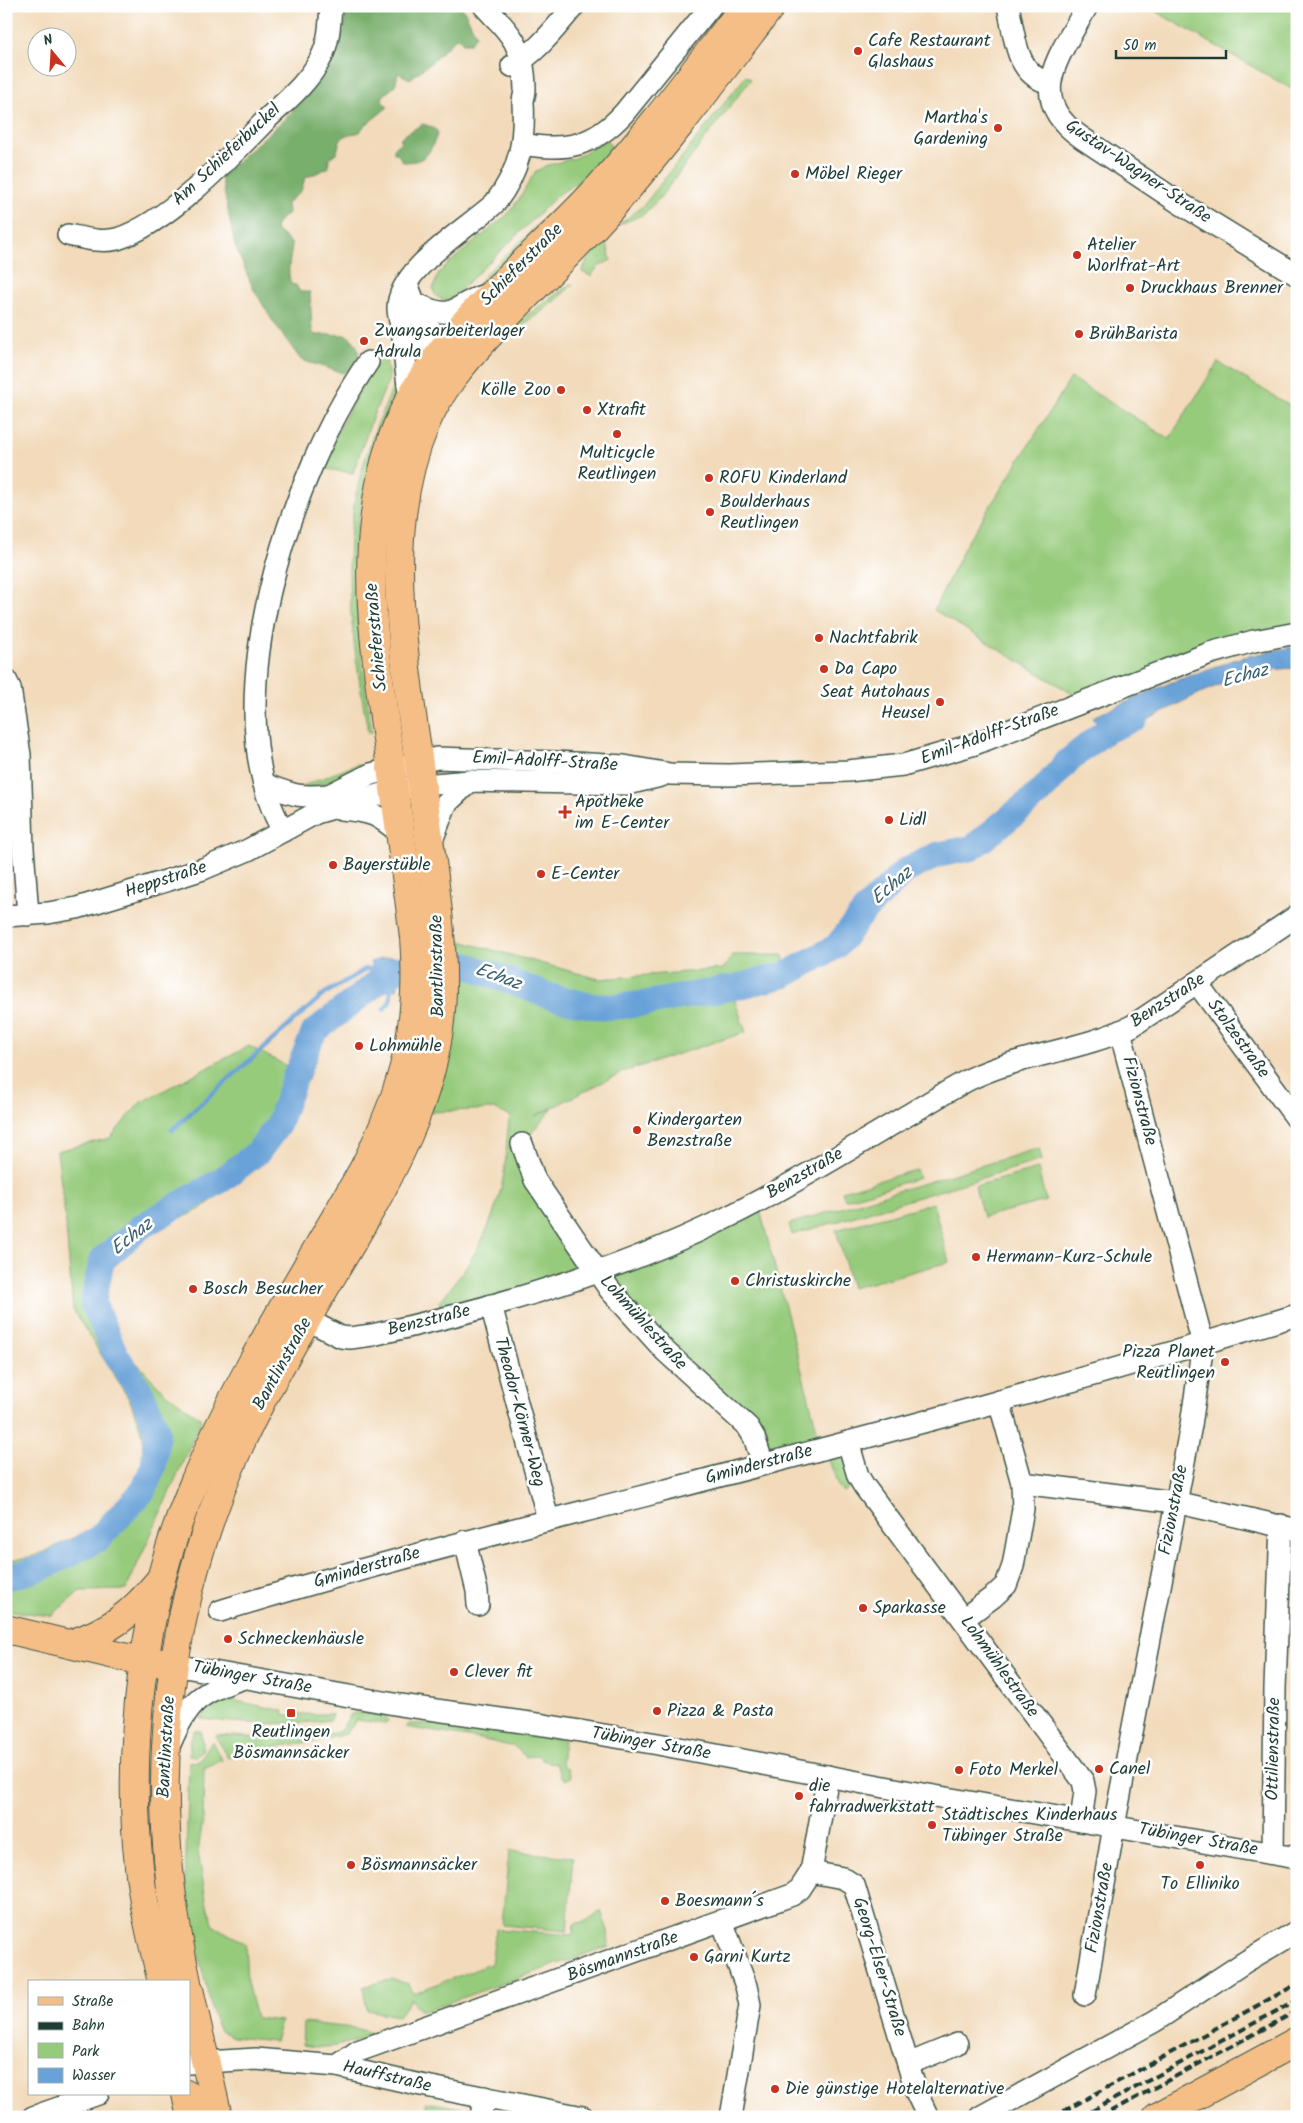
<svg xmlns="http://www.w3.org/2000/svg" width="1303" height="2123" font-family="Kalam,sans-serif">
  <rect width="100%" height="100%" fill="#fff"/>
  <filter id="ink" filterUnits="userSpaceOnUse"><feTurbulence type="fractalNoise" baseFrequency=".02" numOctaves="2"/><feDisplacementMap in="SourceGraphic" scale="10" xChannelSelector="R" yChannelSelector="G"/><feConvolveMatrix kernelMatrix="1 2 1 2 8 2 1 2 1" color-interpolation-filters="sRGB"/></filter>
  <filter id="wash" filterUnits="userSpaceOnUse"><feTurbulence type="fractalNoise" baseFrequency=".0096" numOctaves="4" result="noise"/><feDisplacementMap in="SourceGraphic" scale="20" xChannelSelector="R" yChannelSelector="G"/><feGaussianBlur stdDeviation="1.12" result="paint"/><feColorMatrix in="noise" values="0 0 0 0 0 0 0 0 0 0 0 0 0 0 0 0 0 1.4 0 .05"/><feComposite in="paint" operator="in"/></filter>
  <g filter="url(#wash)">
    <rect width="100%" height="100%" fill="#f2daba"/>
    <g fill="#96cb7c" stroke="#5a8458">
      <polygon points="1146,6 1297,6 1297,92"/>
      <polygon points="746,76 751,79 659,199 644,214 617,226 643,206"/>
      <path d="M606 140 614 149 592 173 559 194 450 300C442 301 435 298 433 289L438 274 449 263 507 215 519 199 535 172 545 166 575 158Z"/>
      <polygon points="585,187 575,194 465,298 487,273 569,195"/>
      <polygon points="606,241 611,260 598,267 591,276 582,272 587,260"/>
      <polygon points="570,284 573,285 544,310 503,339 507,330"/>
      <polygon points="385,352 389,379 373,416 353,473 318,468 364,382"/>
      <polygon points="1218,362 1297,410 1297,633 1084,701 934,610 965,546 1071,378 1169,439"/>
      <path d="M394 383 399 384C390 413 376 440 368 470 345 557 359 645 372 732L368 733C355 654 340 575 356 495 361 469 370 442 380 418 385 406 390 395 394 383Z"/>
      <polygon points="358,764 362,766 351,774 307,789 303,786"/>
      <path d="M456 940 599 979 723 969 733 955H783L785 976 732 993 746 1032 623 1072 535 1116 552 1109 522 1144 597 1272 758 1202 822 1449 763 1464 759 1450 597 1273 444 1317 439 1302C471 1265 496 1223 504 1173 507 1154 506 1135 510 1116L494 1109 431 1112 452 1034Z"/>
      <polygon points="249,1046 309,1078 292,1111 251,1172 199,1210 135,1239 106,1272 104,1306 123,1348 163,1391 202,1419 126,1590 80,1591 51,1616 6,1610 6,1562 37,1555 91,1529 135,1483 142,1462 143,1435 130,1401 73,1310 65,1216 57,1151 110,1138 140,1103"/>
      <polygon points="1039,1148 1042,1160 792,1235 789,1224"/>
      <polygon points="1038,1169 1046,1201 983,1217 975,1186"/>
      <polygon points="916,1170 919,1178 845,1200 842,1191"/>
      <polygon points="933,1203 949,1262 852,1288 836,1230"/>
      <polygon points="846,1452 856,1483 843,1492 838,1486 828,1457"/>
      <path d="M232 1700 284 1711 283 1714 298 1717V1714H332L330 1720C286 1726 244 1724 201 1719 210 1708 218 1701 232 1700Z"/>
      <polygon points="367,1712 385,1714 388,1721 384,1724 357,1720 346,1734 323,1740 247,1751 228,1758 216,1737 217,1735 263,1738 334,1733 340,1731 351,1714"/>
      <path d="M454 1723 520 1731 564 1739C564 1748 560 1758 563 1766L567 1768 571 1777 566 1780 561 1776 556 1764 542 1760 538 1755 526 1757 515 1747 480 1739 405 1727 409 1724Z"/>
      <polygon points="194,1731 200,1731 203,1742 202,1751 196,1756 189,1755 190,1741"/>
      <path d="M212 1742 222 1760 204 1768 203 1819 198 1852 207 1905 214 1926 245 1943 247 1982 256 2018 281 2021 275 2041 233 2037 220 2031 214 2018 189 1917 185 1890 189 1762 199 1761C205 1755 206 1747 212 1742Z"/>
      <polygon points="509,1851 573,1857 567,1931 502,1925"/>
      <polygon points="601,1911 608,1931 609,1946 427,2010 419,2010 411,1999 398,2016 367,2010 363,1987 391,1979 409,1984 413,1993 491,1964 496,1929 573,1935 574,1924 586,1921"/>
      <path d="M303 2023 355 2028 375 2034C347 2043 332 2051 302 2045Z"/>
      <polygon points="426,2102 467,2109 471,2112 471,2117 430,2117"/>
    </g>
    <g fill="#78af6c" stroke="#4c7650">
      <path d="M347 6H460L464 10 476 35 471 43H463L457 37 434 60 410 79 398 73 395 86 383 96 382 101 388 107 363 127 360 132 345 136 340 140 337 152 329 159 328 168 305 178 301 191 287 203 288 213 277 223 275 229 292 244C291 259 286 269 291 284L296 285 300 292H310L312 331 315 335C324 335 335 334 344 335 357 338 364 356 353 367 351 369 346 371 343 373L301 360 272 320 253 288 235 246 221 176 289 115 323 75 344 30Z"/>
      <path d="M423 124 432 127 438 132C430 153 427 162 403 162L397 153H394V148L401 142V137Z"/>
    </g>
    <g fill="#69a2d8" stroke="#447086">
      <path d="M1297 646V668C1235 669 1185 701 1132 728L1126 723 1104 735 1093 717 1170 683 1239 658Z"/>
      <polygon points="388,957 398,957 401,968 397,990 383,987 370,962"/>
    </g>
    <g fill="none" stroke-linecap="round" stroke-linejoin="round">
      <g stroke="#69a2d8" stroke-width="4.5">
        <path d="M384 1009C392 1001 392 994 389 984"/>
        <polyline points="172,1130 324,994 366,969 376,969"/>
      </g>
      <g stroke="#69a2d8" stroke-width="26">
        <polyline points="463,964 552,997 592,1006 612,1007 642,1004 736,987 785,975 837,946 866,909 905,871 937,855 972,848 1041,792 1067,762 1104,732 1135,718"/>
        <polyline points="6,1578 42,1568 97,1540 144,1490 154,1464 157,1431 142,1394 116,1355 93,1303 102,1260 142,1226 223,1179 258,1152 278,1125 293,1082 314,1032 379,981 401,968"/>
      </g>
    </g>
  </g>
  <g filter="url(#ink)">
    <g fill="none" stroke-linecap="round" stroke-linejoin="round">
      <defs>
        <g id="minor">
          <path d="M1008 6C1015 36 1015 74 1049 83"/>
          <path d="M1087 6C1061 55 1022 97 1082 138L1178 202 1297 275"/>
          <path d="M512 66C537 53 556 27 574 6"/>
          <path d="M523 144C566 152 594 146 624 113L711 6"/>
          <path d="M68 235C84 238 101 243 117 239 168 223 231 156 268 118 287 100 309 82 321 58 329 43 330 23 331 6"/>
          <polyline points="407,284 422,322 433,332 443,351 445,363"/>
          <path d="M417 304C457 323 452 305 485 295"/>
          <polyline points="403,333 421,349 443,351 454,349"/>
          <path d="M410 400C407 378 404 357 403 335 402 326 398 317 398 308 398 269 468 228 495 203 520 171 525 141 523 102 523 98 525 94 525 90 525 74 522 55 514 41 506 27 495 18 484 6"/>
          <polyline points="6,680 10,688 20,755 23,848 28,915"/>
          <path d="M264 784C293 795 298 798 329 795"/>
          <path d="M341 809C373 812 377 814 401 834"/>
          <polyline points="316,813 329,795 371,774 437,758 556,762 624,766 670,774 729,775 848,771 903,765 972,745 1210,653 1254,641 1297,633"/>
          <path d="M283 831C211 706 292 472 368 362"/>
          <polyline points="431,843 446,804 470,781"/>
          <polyline points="6,916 48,913 77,908 169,880 203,869 248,850 316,813 395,790 422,785 470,781 627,784 661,776"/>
          <polyline points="1197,983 1297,1119"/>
          <polyline points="522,1144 535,1180 610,1290 665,1351 748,1427 754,1437 763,1464"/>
          <polyline points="491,1305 548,1519"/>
          <path d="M294 1313 341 1337 350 1338 372 1335C492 1309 611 1274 722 1220 787 1188 850 1149 913 1112 932 1101 951 1089 970 1079 1021 1054 1081 1051 1132 1026L1297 916"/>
          <polyline points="848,1442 858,1476 864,1486 1083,1781 1085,1791 1081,1821"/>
          <polyline points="1022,1483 1175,1502 1297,1530"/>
          <polyline points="465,1541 477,1591 478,1605"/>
          <path d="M220 1611C365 1566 512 1530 659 1492 872 1436 1086 1380 1297 1315"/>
          <polyline points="963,1619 993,1597 1006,1585 1013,1566 1023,1509 1022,1483 999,1401"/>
          <polyline points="174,1665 400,1705 544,1725 658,1744 911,1792 1297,1858"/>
          <path d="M170 1744C188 1701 200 1692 244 1678"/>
          <polyline points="1273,1853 1275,1688 1281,1525"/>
          <polyline points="811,1872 843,1878 854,1885 917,2094 928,2117"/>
          <polyline points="722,1921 746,1986 750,2005 731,2117"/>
          <polyline points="1085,1995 1114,1826 1191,1425 1203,1344 1120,1031"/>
          <polyline points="189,2063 256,2059 337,2066 421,2085 583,2117"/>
          <polyline points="908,2064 957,2044"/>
          <polyline points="337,2066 358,2051 792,1895 800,1889 811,1872 828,1776"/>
          <polyline points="33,2117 98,2094"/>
          <polyline points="481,2117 484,2097"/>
          <polyline points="980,2117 1155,2021 1245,1962 1297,1931"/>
        </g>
        <g id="major">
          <polyline points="6,1629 123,1657 162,1663"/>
          <path d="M70 1644C110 1631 132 1614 159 1581"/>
          <path d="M162 1982C153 1944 143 1905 139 1866 126 1742 143 1606 191 1490 237 1377 304 1274 364 1168 404 1088 421 1027 414 937 405 866 395 795 385 725 376 657 366 590 374 523 377 495 383 465 392 439 429 334 529 265 601 185 652 128 698 66 745 6"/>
          <path d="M187 1982C146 1798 161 1622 238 1449 260 1399 288 1353 315 1305 365 1218 425 1131 439 1029 446 978 440 927 434 877 427 823 420 769 412 715 399 617 386 518 425 425 439 391 463 363 488 336 522 299 559 264 594 227 657 157 714 81 771 6"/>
          <polyline points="189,1989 218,2117"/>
          <polyline points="186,2094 191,2117"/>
          <polyline points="1157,2117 1297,2041"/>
        </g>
      </defs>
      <use href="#minor" stroke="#3f5548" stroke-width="24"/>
      <use href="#major" stroke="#3f5548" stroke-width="30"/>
      <use href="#minor" stroke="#fff" stroke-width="21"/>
      <use href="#major" stroke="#f6be87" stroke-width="28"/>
      <g stroke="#1f3d34" stroke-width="4" stroke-dasharray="8 4" stroke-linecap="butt">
        <polyline points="1053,2117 1297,1984"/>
        <polyline points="1081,2117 1297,2000"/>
        <polyline points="1100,2117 1297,2011"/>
      </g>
    </g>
  </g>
  <g fill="#c8321e" stroke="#fff" stroke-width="2">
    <circle cx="858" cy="51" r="5"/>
    <circle cx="998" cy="128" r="5"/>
    <circle cx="795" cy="174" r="5"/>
    <circle cx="1077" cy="255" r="5"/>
    <circle cx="1130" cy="288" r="5"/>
    <circle cx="1079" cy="334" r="5"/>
    <circle cx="364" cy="341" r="5"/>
    <circle cx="561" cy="390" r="5"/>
    <circle cx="587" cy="410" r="5"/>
    <circle cx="617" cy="434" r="5"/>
    <circle cx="709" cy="478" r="5"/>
    <circle cx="710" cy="512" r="5"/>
    <circle cx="819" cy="638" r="5"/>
    <circle cx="824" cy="669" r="5"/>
    <circle cx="940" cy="702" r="5"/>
    <path d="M562.5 804.5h5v5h5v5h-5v5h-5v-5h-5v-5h5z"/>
    <circle cx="889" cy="820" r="5"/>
    <circle cx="333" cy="865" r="5"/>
    <circle cx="541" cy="874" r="5"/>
    <circle cx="359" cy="1046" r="5"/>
    <circle cx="637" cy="1130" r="5"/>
    <circle cx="976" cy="1257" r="5"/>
    <circle cx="735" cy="1281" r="5"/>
    <circle cx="193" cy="1289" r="5"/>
    <circle cx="1225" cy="1362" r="5"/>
    <circle cx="863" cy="1608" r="5"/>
    <circle cx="228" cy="1639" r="5"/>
    <circle cx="454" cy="1672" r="5"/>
    <circle cx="657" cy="1711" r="5"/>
    <rect x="286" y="1708" width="10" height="10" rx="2.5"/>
    <circle cx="1099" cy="1769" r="5"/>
    <circle cx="959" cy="1770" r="5"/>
    <circle cx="799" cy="1796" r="5"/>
    <circle cx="932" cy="1825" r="5"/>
    <circle cx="351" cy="1865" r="5"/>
    <circle cx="1200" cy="1865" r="5"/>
    <circle cx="665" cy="1901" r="5"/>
    <circle cx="694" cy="1957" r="5"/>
    <circle cx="775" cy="2089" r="5"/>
  </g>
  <g text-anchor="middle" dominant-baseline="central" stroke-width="5" stroke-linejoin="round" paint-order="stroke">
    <g font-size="18" fill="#1f3d34" stroke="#fff" text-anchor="start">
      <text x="868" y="41">Cafe Restaurant<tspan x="868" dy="21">Glashaus</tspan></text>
      <text x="988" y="118" text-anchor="end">Martha's<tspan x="988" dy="21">Gardening</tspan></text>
      <text x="805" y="174">Möbel Rieger</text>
      <text x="1087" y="245">Atelier<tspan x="1087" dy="21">Worlfrat-Art</tspan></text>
      <text x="1140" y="288">Druckhaus Brenner</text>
      <text x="374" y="331">Zwangsarbeiterlager<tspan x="374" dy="21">Adrula</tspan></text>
      <text x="1089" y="334">BrühBarista</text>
      <text x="551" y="390" text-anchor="end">Kölle Zoo</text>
      <text x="597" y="410">Xtrafit</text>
      <text x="617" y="453" text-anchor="middle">Multicycle<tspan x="617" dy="21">Reutlingen</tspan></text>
      <text x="719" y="478">ROFU Kinderland</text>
      <text x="720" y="502">Boulderhaus<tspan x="720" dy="21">Reutlingen</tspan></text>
      <text x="829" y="638">Nachtfabrik</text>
      <text x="834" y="669">Da Capo</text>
      <text x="930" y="692" text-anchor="end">Seat Autohaus<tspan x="930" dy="21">Heusel</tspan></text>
      <text x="575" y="802">Apotheke<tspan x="575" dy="21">im E-Center</tspan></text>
      <text x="899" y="820">Lidl</text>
      <text x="343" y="865">Bayerstüble</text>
      <text x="551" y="874">E-Center</text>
      <text x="369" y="1046">Lohmühle</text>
      <text x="647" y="1120">Kindergarten<tspan x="647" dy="21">Benzstraße</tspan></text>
      <text x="986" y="1257">Hermann-Kurz-Schule</text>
      <text x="745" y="1281">Christuskirche</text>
      <text x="203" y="1289">Bosch Besucher</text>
      <text x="1215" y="1352" text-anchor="end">Pizza Planet<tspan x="1215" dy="21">Reutlingen</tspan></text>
      <text x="873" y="1608">Sparkasse</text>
      <text x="238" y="1639">Schneckenhäusle</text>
      <text x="464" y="1672">Clever fit</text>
      <text x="667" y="1711">Pizza &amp; Pasta</text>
      <text x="291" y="1732" text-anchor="middle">Reutlingen<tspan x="291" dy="21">Bösmannsäcker</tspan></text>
      <text x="1109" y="1769">Canel</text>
      <text x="969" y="1770">Foto Merkel</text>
      <text x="809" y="1786">die<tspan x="809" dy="21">fahrradwerkstatt</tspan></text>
      <text x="942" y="1815">Städtisches Kinderhaus<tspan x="942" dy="21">Tübinger Straße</tspan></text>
      <text x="361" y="1865">Bösmannsäcker</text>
      <text x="1200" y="1884" text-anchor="middle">To Elliniko</text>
      <text x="675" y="1901">Boesmann´s</text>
      <text x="704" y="1957">Garni Kurtz</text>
      <text x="785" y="2089">Die günstige Hotelalternative</text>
    </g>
    <g font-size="18" fill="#1f3d34" stroke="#fff">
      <text transform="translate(227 155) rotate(-43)">Am Schieferbuckel</text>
      <text transform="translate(1138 172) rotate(34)">Gustav-Wagner-Straße</text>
      <text transform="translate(522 265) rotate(-45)">Schieferstraße</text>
      <text transform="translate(377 637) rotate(-95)">Schieferstraße</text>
      <text transform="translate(990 735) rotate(-20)">Emil-Adolff-Straße</text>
      <text transform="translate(545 762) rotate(3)">Emil-Adolff-Straße</text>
      <text transform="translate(166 880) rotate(-18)">Heppstraße</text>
      <text transform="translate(438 966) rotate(-91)">Bantlinstraße</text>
      <text transform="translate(1168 1001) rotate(-33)">Benzstraße</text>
      <text transform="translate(1238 1039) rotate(54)">Stolzestraße</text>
      <text transform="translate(1139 1101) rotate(75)">Fizionstraße</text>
      <text transform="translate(805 1174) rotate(-30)">Benzstraße</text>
      <text transform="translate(429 1321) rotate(-14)">Benzstraße</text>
      <text transform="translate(643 1323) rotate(48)">Lohmühlestraße</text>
      <text transform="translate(283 1364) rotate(-61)">Bantlinstraße</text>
      <text transform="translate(519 1412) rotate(75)">Theodor-Körner-Weg</text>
      <text transform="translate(759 1465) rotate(-15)">Gminderstraße</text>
      <text transform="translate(1174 1510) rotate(-79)">Fizionstraße</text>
      <text transform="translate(367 1568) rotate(-16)">Gminderstraße</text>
      <text transform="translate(999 1667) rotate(54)">Lohmühlestraße</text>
      <text transform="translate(252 1678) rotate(10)">Tübinger Straße</text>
      <text transform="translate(651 1744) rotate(10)">Tübinger Straße</text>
      <text transform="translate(167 1747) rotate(-87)">Bantlinstraße</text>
      <text transform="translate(1274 1749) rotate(-89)">Ottilienstraße</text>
      <text transform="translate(1198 1840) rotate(10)">Tübinger Straße</text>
      <text transform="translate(1100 1908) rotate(-80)">Fizionstraße</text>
      <text transform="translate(623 1957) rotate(-20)">Bösmannstraße</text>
      <text transform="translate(879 1967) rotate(73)">Georg-Elser-Straße</text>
      <text transform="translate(387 2077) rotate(13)">Hauffstraße</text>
    </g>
    <g font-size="19" font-style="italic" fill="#39606d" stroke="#fff">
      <text transform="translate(1245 676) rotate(-15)">Echaz</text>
      <text transform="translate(892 886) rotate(-40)">Echaz</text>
      <text transform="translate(498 977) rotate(20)">Echaz</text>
      <text transform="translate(132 1237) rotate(-38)">Echaz</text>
    </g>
  </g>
  <rect width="1303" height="2123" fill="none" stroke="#fff" stroke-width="25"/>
  <rect x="28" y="1980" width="162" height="115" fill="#ffffff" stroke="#a5b1ae"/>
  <rect x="38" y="1997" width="25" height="8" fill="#f6be87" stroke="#a5b1ae"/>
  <text x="72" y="2006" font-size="15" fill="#1f3d34">Straße</text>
  <rect x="38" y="2022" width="25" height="8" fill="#1f3d34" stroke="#a5b1ae"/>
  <text x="72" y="2030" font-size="15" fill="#1f3d34">Bahn</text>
  <rect x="38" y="2043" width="25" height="15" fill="#96cb7c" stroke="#a5b1ae"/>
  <text x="72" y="2056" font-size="15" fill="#1f3d34">Park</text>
  <rect x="38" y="2068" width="25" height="15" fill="#69a2d8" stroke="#a5b1ae"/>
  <text x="72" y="2080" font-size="15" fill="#1f3d34">Wasser</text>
  <g transform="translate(52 52) rotate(342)"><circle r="24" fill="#ffffff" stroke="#a5b1ae"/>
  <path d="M0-4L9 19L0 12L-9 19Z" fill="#c8321e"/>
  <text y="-8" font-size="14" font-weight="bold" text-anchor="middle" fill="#1f3d34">N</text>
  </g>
  <path d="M1116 50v8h110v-8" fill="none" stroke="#1f3d34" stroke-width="2.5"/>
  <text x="1123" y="50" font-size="15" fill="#1f3d34" stroke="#ffffff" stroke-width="4" paint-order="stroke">50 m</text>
</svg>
